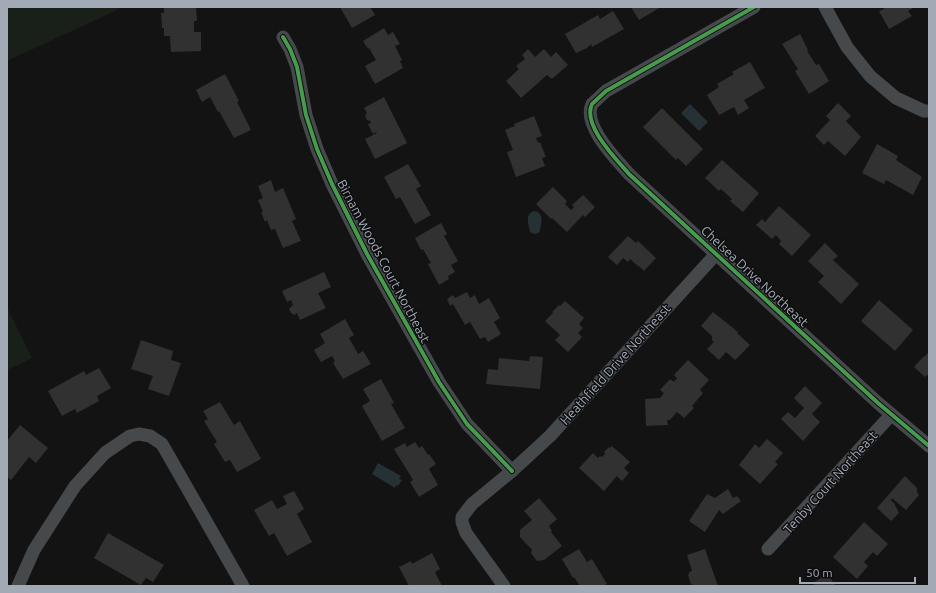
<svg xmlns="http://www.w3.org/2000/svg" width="936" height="593" font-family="Ubuntu,sans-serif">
  <rect width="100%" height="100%" fill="#131313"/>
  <g fill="#192019">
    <polygon points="7,7 122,7 115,11 7,61"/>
    <polygon points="7,307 32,358 7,370"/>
  </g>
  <g fill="#253135">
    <polygon points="690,104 708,122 699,131 681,113"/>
    <path d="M534 211C545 213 541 223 540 231 538 235 533 234 530 232 529 224 524 215 534 211Z"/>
    <polygon points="378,463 401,476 399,479 402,480 398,486 396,485 395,488 372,474"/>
  </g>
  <g fill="#313132">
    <polygon points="164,7 196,7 197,21 194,21 194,32 201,32 201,51 171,52 170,36 164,36 164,28 162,28 161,13 164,13"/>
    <polygon points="340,7 370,7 375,15 352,28"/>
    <polygon points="631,7 661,7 639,20"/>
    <polygon points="883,7 912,7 913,8 908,11 912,16 889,29 879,11 884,9"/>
    <polygon points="613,11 624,29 592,47 591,44 587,48 576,53 565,34 598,15 600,19"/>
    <polygon points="384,28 388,35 393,32 400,44 395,46 402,60 400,61 403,68 375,84 365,66 376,60 369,48 368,49 363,41"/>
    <polygon points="800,34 808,50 807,51 816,65 819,64 829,81 809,94 795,71 798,69 782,44"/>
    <polygon points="528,49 535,57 544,49 551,57 556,52 568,65 552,79 547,75 521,98 506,81 519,69 516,66 525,59 522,55"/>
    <polygon points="750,62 765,88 744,100 749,108 738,115 734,107 719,115 707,95 719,87 717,84 734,74 732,72"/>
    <polygon points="225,74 239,101 237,102 251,130 234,138 219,111 218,112 210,97 202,102 196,90"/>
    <polygon points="384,97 407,143 375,159 365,139 377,133 376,132 373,134 368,124 371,123 370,121 367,120 365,116 367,113 364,108"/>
    <polygon points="838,103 851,116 846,121 861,137 845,156 828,141 824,145 815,136 830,120 826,116"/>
    <polygon points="662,108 703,149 686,166 678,158 676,160 643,127"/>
    <polygon points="534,116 542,136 536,138 538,143 540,142 546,157 542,158 545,166 516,177 507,152 513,150 505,130 515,126 514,124"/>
    <polygon points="877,144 898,156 896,160 922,177 913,195 886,180 884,184 862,173"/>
    <polygon points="722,160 759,193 743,212 730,201 732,199 721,189 719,191 705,178"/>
    <polygon points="408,164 421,186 416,189 431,215 415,224 400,197 396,199 384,177"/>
    <polygon points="271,180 275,192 283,188 296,219 292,221 301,241 283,248 275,229 271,230 267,220 265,222 261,212 263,212 258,200 263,198 258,186"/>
    <polygon points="553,187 567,201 565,204 571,210 574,207 572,205 583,195 595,207 585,217 583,215 567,232 552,218 551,219 536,204"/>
    <polygon points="779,206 811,235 792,256 779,244 781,241 776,235 772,239 756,225 762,219 765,222"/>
    <polygon points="441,223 447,234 444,236 458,261 451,265 455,272 448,276 449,279 439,285 428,264 431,263 423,249 421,250 415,238"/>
    <polygon points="628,236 636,243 638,241 656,258 644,271 639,266 639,267 630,259 628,262 623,258 617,265 608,257"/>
    <polygon points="825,243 838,256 833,260 859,284 841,304 818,282 824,276 808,261"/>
    <polygon points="324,272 331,287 318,293 326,308 300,320 297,313 294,315 291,313 289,309 293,305 291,300 287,302 282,291"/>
    <polygon points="467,292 470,298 475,295 479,304 489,298 500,318 494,322 501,334 488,342 485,337 480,339 470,322 465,325 453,304 450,306 447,299 453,295 455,298"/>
    <polygon points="879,300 913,330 895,351 861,321"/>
    <polygon points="565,301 584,318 579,324 583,328 578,333 582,337 568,352 555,340 560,335 545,321 553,313 552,312 559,305 560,306"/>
    <polygon points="713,312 738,332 737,333 750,345 735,360 726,352 719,360 707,349 714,342 712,340 712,336 701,326"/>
    <polygon points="345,319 354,335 349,338 358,354 363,351 371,364 343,379 333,363 335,361 332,356 321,362 314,350 325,343 320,334"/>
    <polygon points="141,340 173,351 171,360 181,363 169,396 148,389 153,376 131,369"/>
    <polygon points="929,352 929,376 927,375 925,377 914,367 923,357 925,356"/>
    <polygon points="530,356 543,357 540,389 486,384 488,369 498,370 499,358 529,361"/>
    <polygon points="688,360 709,380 700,390 703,393 692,406 694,408 684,418 677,412 670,420 667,420 668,425 646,426 645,399 660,398 664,393 660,390 670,379 674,382 677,378 674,375"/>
    <polygon points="99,368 111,388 97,396 99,401 77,413 75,409 62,416 48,391 84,371 86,375"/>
    <polygon points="381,379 394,403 391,404 405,428 382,441 362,406 370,401 363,389"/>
    <polygon points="805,386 822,403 812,414 820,422 803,441 781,419 788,412 795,418 804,408 794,398"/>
    <polygon points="220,402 234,425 240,421 261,459 237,472 230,460 225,462 214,444 217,442 204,421 208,419 203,411"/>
    <polygon points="20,425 48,448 36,463 29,457 11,480 7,477 7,441"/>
    <polygon points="767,439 783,453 775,462 778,464 760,484 739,465 755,444 759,448"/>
    <polygon points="415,442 419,448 422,446 428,455 429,454 436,464 429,469 438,485 419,497 410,482 413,480 394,449 405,443 407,447"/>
    <polygon points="612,446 630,462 624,468 629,473 622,481 617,476 604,491 579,468 593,453 598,458 600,456 602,457 605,454 604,452 609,447 610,448"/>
    <polygon points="905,476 917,488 917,492 919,495 906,510 892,498 891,501 894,503 899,513 891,521 877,508"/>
    <polygon points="728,489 733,498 737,496 741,501 723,514 719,510 705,532 689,521 707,494 715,498"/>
    <polygon points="294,491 304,509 297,514 312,542 287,556 274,533 269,536 254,510 272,500 277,509 287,504 283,496"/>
    <polygon points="539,498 557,519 549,526 552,531 551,532 562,546 544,560 537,561 531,553 532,550 520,537 520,530 532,520 524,511"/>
    <polygon points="864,522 888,544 877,556 873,552 864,562 868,566 857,579 833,557"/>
    <polygon points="108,533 164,565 153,582 146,578 141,585 94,558"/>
    <polygon points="579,549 587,562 592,559 607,584 604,586 580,586 574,577 573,578 562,559"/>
    <polygon points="705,549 718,586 693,586 692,584 691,585 688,575 689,574 689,572 692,571 687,555"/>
    <polygon points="432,553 440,569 435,572 442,586 409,586 399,567 411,561 412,564"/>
    <polygon points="827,574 836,586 815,586 813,583"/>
  </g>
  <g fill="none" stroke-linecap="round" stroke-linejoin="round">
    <g stroke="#46494c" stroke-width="13">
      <path d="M754 7 606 91 592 104C582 125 616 159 629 174L878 403 929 446"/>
      <polyline points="825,7 847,47 870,76 896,98 924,111 929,111"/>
      <polyline points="283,37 290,49 297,67 306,115 317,149 332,184 367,254 439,382 467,424 512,471"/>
      <polyline points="768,549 891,415"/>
      <polyline points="18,586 34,550 75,486 105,453 130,436 139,434 150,436 162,444 243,586"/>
      <polyline points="504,586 466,533 462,522 462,517 472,504 512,471 550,436 716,254"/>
    </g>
    <defs>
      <g id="cycleway">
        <path d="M754 7 606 91 592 104C582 125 616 159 629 174L878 403 929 446"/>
        <polyline points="283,37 290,49 297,67 306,115 317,149 332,184 367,254 439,382 467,424 512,471"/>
      </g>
    </defs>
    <use href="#cycleway" stroke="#0d0d0f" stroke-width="6"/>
    <use href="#cycleway" stroke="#469c4c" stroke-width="4"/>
  </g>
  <g text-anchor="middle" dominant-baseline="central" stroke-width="3" stroke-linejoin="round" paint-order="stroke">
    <g font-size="13" fill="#a2abb5" stroke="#0d0d0f">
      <text transform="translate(384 261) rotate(62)">Birnam Woods Court Northeast</text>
      <text transform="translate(755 276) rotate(43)">Chelsea Drive Northeast</text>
      <text transform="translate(615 364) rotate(-48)">Heathfield Drive Northeast</text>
      <text transform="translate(830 482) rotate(-48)">Tenby Court Northeast</text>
    </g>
  </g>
  <rect width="936" height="593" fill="none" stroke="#a2abb5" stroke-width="16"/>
  <path d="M800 577v6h115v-6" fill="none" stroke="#a2abb5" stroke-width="2"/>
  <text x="806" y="577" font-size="12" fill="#a2abb5" stroke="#0d0d0f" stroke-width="3" paint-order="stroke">50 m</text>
</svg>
